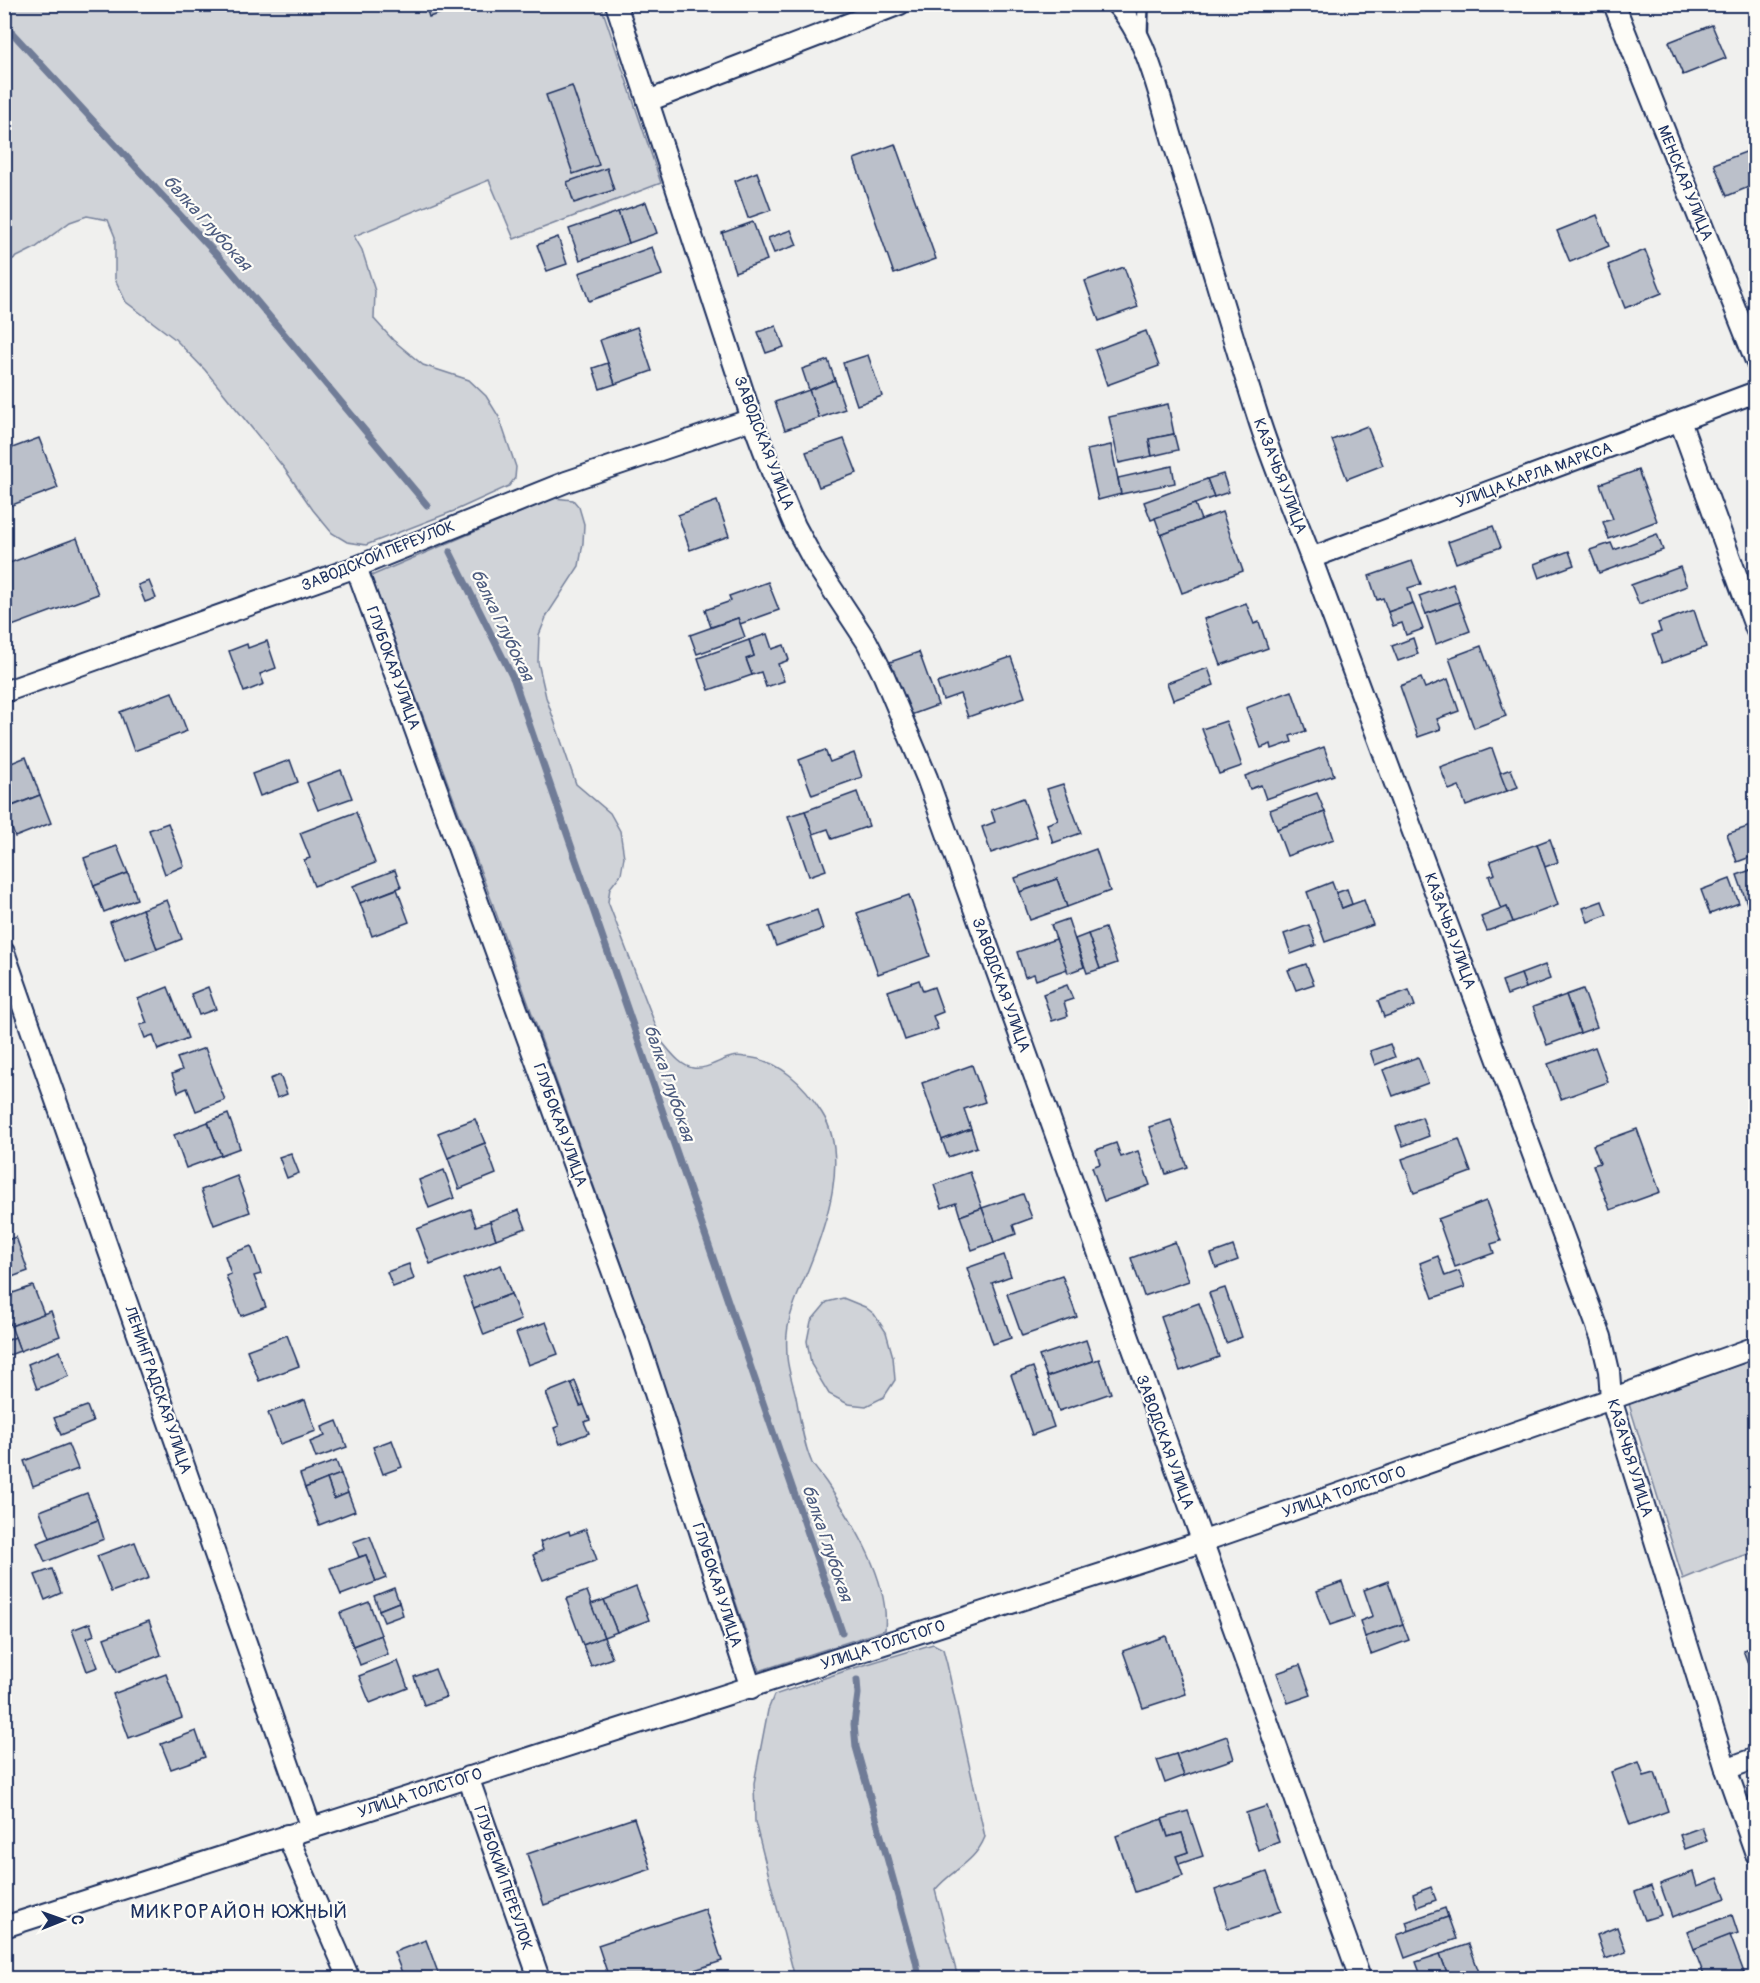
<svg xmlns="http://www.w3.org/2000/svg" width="1760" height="1983" font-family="Pangolin,sans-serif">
  <rect width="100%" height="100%" fill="#f0f0ee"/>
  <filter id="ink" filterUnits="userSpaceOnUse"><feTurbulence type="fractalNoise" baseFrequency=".0167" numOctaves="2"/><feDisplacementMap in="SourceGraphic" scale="12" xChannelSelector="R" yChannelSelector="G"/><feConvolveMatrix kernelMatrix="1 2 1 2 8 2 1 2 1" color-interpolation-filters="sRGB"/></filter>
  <g filter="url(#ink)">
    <g fill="#d0d3d8" stroke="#76819b" stroke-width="1.5">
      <polygon points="5,5 601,5 661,183 514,239 489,180 354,236 362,250 375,291 374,319 393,340 423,365 469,380 486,396 499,417 516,467 515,478 509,486 454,511 366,545 347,542 332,533 313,510 284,468 205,370 175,339 126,302 115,279 115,237 108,220 87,216 70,222 35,248 5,263"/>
      <path d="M554 498 573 500 579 507 584 524 583 543 579 566 547 615 539 635 538 662 546 697 576 784 610 813 620 831 624 857 621 874 610 888 608 902 662 1042C670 1051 680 1066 693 1068 707 1070 719 1060 732 1057 736 1056 741 1056 745 1057 779 1059 805 1085 822 1113 850 1157 826 1225 808 1270 800 1290 789 1312 787 1334 786 1341 787 1350 787 1357 788 1370 793 1384 796 1397 800 1418 803 1443 812 1463 816 1470 823 1477 828 1485 854 1524 890 1581 885 1630L759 1671 620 1259 492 902 371 576Z"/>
      <polygon points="843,1298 865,1307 874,1314 886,1332 893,1357 895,1380 884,1397 866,1406 848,1404 829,1394 811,1364 807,1341 811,1321 827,1302"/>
      <polygon points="1755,1359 1755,1552 1724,1562 1683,1579 1629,1404"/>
      <path d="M933 1644 943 1649 947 1664 985 1837C974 1864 952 1869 935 1890L958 1978H795L755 1822 754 1783 768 1710 774 1695 851 1669Z"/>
    </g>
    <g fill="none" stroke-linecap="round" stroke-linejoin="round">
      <g stroke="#6f7b97" stroke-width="7">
        <polyline points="4,24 228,267 427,505"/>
        <polyline points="450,552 514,680 842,1632"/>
        <polyline points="857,1680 858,1694 854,1724 856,1747 916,1961 919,1978"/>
      </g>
    </g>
    <g fill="#bbc0ca" stroke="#1b2f5e" stroke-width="1.5">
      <polygon points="425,4 444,4 447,11 429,17"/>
      <polygon points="1712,25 1726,58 1683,75 1669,42"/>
      <polygon points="572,86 599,165 573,174 546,95"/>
      <polygon points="895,144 936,259 894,274 854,159"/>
      <polygon points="1756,148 1756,184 1727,196 1714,164"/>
      <polygon points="607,168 614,190 574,203 567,182"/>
      <polygon points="757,172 771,210 748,218 735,181"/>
      <polygon points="646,202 657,233 629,243 618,212"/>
      <polygon points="618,212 629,243 580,260 569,229"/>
      <polygon points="1597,215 1609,246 1570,262 1557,231"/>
      <polygon points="753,222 767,260 735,272 722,233"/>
      <polygon points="791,230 797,245 774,253 768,238"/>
      <polygon points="558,237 567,264 547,271 537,245"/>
      <polygon points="652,247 662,275 589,301 579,273"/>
      <polygon points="1645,250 1662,293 1625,308 1608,265"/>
      <polygon points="1124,267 1138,307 1099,321 1085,281"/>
      <polygon points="776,326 784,347 766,353 758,332"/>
      <polygon points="637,327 652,371 615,384 600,340"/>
      <polygon points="1146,331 1159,366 1107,385 1095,350"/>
      <polygon points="868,355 882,396 857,405 843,363"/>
      <polygon points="828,360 835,380 809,390 802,369"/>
      <polygon points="608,363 615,384 600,389 593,368"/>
      <polygon points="835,380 845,409 819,418 809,390"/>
      <polygon points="809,390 819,418 785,430 775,402"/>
      <polygon points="1168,404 1174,434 1149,439 1152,456 1119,463 1109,417"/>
      <polygon points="1367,426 1383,465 1347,479 1332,440"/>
      <polygon points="1174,434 1178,450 1152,456 1149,439"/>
      <polygon points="39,438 58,488 4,508 4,451"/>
      <polygon points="844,439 857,473 819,487 806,452"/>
      <polygon points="1111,445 1121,494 1098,500 1087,450"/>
      <polygon points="1172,466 1175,483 1121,494 1118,478"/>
      <polygon points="1638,470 1657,521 1609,539 1603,522 1613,519 1600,484"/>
      <polygon points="1223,474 1229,492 1214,497 1207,479"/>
      <polygon points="1207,479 1214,497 1151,520 1144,502"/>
      <polygon points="717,501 729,536 690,550 678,515"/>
      <polygon points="1195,504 1201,520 1161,535 1155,518"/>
      <polygon points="1222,512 1243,571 1182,593 1161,535"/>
      <polygon points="1493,526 1501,547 1456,563 1448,542"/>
      <polygon points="1657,534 1663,550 1599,573 1590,550 1611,543 1614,550"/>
      <polygon points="77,538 98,594 4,629 4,565"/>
      <polygon points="1569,551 1574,565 1539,578 1534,564"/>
      <polygon points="1412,561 1421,584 1408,588 1413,603 1388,612 1383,598 1377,600 1369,576"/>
      <polygon points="1680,567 1687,586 1639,604 1631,585"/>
      <polygon points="149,581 156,598 145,602 138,585"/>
      <polygon points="768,582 779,610 740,624 738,618 711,627 705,610 731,601 729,596"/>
      <polygon points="1453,584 1459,602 1426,614 1419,596"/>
      <polygon points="1459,602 1470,631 1436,644 1426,614"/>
      <polygon points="1246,603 1254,624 1259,622 1268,648 1221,665 1204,619"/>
      <polygon points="1413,603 1423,629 1406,635 1402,623 1393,626 1388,612"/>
      <polygon points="1694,610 1706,647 1662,663 1652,635 1661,632 1658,623"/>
      <polygon points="738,618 745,637 697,654 690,635"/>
      <polygon points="767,634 772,649 784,645 789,660 778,664 784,681 766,687 761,672 752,675 746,659 754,656 749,640"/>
      <polygon points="1413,638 1418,654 1398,661 1392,646"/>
      <polygon points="749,640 754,656 746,659 752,675 709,690 698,658"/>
      <polygon points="267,641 276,668 260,674 264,684 244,692 229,651 247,644 248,648"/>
      <polygon points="1481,646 1506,716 1474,728 1449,658"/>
      <polygon points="919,652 938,705 908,716 890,662"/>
      <polygon points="1011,657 1025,697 968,717 960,694 943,700 937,683"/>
      <polygon points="1208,668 1214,685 1173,700 1167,683"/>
      <polygon points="1421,678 1425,688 1448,679 1459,711 1437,719 1441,729 1418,737 1400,686"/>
      <polygon points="1292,691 1306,731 1290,736 1292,742 1272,749 1271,744 1261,748 1246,708"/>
      <polygon points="172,692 187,731 134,751 120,712"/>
      <polygon points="1226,721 1242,766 1219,774 1202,729"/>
      <polygon points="1324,747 1334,775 1266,799 1261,785 1250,789 1245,776"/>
      <polygon points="1492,748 1507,791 1466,806 1459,786 1449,790 1440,767"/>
      <polygon points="825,750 830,762 854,753 862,777 812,795 799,760"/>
      <polygon points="26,757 40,795 4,809 4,766"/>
      <polygon points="290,760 298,782 260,796 252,774"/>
      <polygon points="1511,769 1518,787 1507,791 1500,773"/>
      <polygon points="341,770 352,798 318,810 307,783"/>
      <polygon points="1063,784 1081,833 1053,843 1047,824 1058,820 1047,789"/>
      <polygon points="857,792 869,826 832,839 828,829 813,834 805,811"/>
      <polygon points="1317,793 1325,812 1277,829 1270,810"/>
      <polygon points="40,795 51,823 15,837 5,809"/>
      <polygon points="1023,798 1037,837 991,853 982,827 995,822 991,810"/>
      <polygon points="805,811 826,870 809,876 788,816"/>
      <polygon points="356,812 375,863 314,886 304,860 310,858 300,833"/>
      <polygon points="1325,812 1334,839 1287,856 1277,829"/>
      <polygon points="168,823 184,866 165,874 149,830"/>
      <polygon points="1756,824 1756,855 1737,862 1727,834"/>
      <polygon points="1550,839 1558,862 1545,867 1537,844"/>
      <polygon points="1537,844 1558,905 1513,922 1507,907 1501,910 1489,876 1495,874 1490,861"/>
      <polygon points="117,846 128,873 94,886 84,858"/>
      <polygon points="1096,849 1110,891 1067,907 1057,879 1020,892 1015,878"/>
      <polygon points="1756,868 1756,907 1749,909 1737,875"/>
      <polygon points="395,870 401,887 360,903 353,886"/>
      <polygon points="128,873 137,899 104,912 94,886"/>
      <polygon points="1057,879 1067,907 1030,920 1020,892"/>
      <polygon points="1730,879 1739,903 1710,914 1701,890"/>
      <polygon points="1332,882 1342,908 1364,900 1373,925 1325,942 1307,892"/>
      <polygon points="397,889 409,922 372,936 360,903"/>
      <polygon points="1347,889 1352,904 1342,908 1336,893"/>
      <polygon points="909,895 930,956 878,974 857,913"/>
      <polygon points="167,900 182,939 157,949 142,909"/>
      <polygon points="1602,901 1607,915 1588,922 1583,908"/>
      <polygon points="1507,907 1513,922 1487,931 1481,917"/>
      <polygon points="142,909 157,949 125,961 110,922"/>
      <polygon points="817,910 823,929 776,946 769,927"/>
      <polygon points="1068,919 1084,967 1068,973 1051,925"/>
      <polygon points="1309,925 1316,945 1291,954 1284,934"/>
      <polygon points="1105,928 1117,963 1100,969 1088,934"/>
      <polygon points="1088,934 1100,969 1087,973 1075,939"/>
      <polygon points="1056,939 1067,969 1036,980 1034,974 1025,977 1017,952"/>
      <polygon points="1306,964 1314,984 1296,990 1288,970"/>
      <polygon points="1545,965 1550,979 1526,988 1521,974"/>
      <polygon points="1521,974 1526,988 1507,995 1502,981"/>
      <polygon points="919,980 923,991 934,987 943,1012 933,1016 938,1029 905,1040 888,991"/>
      <polygon points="1067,985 1073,999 1064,1002 1068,1016 1052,1021 1043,994"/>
      <polygon points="168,987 188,1038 158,1050 153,1035 145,1038 140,1025 147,1023 138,999"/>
      <polygon points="208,987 216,1009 199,1015 191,994"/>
      <polygon points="1583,989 1597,1027 1580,1033 1566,995"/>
      <polygon points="1409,990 1415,1006 1384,1017 1378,1001"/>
      <polygon points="1566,995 1580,1033 1547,1045 1533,1007"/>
      <polygon points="1390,1044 1395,1057 1375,1065 1370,1051"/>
      <polygon points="1595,1047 1608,1082 1561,1099 1548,1064"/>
      <polygon points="205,1048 225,1100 196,1111 187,1088 178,1092 172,1074 182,1070 177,1058"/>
      <polygon points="1418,1057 1428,1083 1393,1096 1383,1070"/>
      <polygon points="972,1065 985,1102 964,1109 971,1129 942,1140 922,1083"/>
      <polygon points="280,1075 287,1094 277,1098 270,1079"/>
      <polygon points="228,1114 240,1148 221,1155 208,1122"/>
      <polygon points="1422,1117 1429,1136 1403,1146 1396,1127"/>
      <polygon points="475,1119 485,1143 448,1158 438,1133"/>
      <polygon points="1171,1120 1187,1167 1166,1174 1149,1127"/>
      <polygon points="208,1122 221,1155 186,1168 174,1135"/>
      <polygon points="971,1129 977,1147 948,1157 942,1140"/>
      <polygon points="1637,1129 1660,1192 1610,1210 1593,1165 1600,1163 1593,1145"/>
      <polygon points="1459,1139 1471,1172 1414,1193 1402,1159"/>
      <polygon points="485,1143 496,1174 459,1189 448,1158"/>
      <polygon points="1116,1143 1121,1157 1138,1151 1150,1185 1104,1201 1092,1167 1100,1164 1096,1150"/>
      <polygon points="291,1153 299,1173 287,1178 279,1157"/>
      <polygon points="444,1170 454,1198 429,1208 419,1180"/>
      <polygon points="970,1172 982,1208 960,1216 956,1203 942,1208 934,1185"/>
      <polygon points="237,1176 250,1212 214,1225 201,1190"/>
      <polygon points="1023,1194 1032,1218 1013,1225 1016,1234 994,1242 982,1208"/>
      <polygon points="1486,1201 1501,1241 1491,1244 1494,1253 1455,1267 1438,1219"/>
      <polygon points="982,1208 994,1242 972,1250 960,1216"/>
      <polygon points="470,1209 476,1226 490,1221 496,1239 430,1264 417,1229"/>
      <polygon points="519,1210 526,1228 496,1239 490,1221"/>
      <polygon points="16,1237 28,1271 4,1280 4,1241"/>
      <polygon points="1175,1242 1189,1281 1144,1296 1131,1258"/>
      <polygon points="251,1246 261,1274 254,1276 266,1307 241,1316 226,1276 231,1274 225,1256"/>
      <polygon points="1233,1246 1238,1260 1216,1268 1211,1254"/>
      <polygon points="1004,1255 1011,1276 992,1283 1011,1338 993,1344 967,1268"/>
      <polygon points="1438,1256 1445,1276 1459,1271 1465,1287 1433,1298 1420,1263"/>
      <polygon points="409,1264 414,1279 393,1287 387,1272"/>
      <polygon points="501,1265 511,1294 474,1308 463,1279"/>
      <polygon points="1062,1275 1077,1317 1022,1336 1007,1294"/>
      <polygon points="33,1286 44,1314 11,1326 4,1309 4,1296"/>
      <polygon points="1225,1288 1242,1337 1226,1343 1209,1293"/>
      <polygon points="511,1294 521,1320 484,1335 474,1308"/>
      <polygon points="1199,1303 1219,1357 1180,1371 1161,1317"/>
      <polygon points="51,1311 60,1336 20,1351 11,1326"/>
      <polygon points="546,1322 558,1354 528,1365 516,1333"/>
      <polygon points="287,1335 299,1366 259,1381 247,1350"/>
      <polygon points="15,1337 20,1351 4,1357 4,1342"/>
      <polygon points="1086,1340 1093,1361 1047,1377 1039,1356"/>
      <polygon points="60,1351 69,1376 37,1389 28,1364"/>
      <polygon points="1099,1359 1111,1393 1059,1411 1047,1377"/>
      <polygon points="1033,1367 1054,1427 1032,1435 1011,1375"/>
      <polygon points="575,1381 584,1405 580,1406 571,1383"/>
      <polygon points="571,1383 580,1406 584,1405 590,1420 584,1422 589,1433 560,1444 554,1428 559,1426 546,1393"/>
      <polygon points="305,1400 316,1431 280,1444 268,1413"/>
      <polygon points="87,1406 93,1422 61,1435 54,1418"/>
      <polygon points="337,1421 347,1447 316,1458 310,1442 325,1436 322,1427"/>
      <polygon points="392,1440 402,1467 383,1474 373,1447"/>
      <polygon points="68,1444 78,1469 33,1486 24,1461"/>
      <polygon points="336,1461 341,1474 305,1488 300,1474"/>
      <polygon points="341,1474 348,1493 334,1499 327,1479"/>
      <polygon points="327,1479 334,1499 348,1493 355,1511 319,1525 305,1488"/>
      <polygon points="87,1493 98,1520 50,1538 40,1511"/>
      <polygon points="98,1520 104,1539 45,1562 37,1543"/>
      <polygon points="586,1529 597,1560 543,1580 533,1555 543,1550 540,1542 569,1531 570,1535"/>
      <polygon points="370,1536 386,1578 376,1582 366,1555 359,1557 353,1542"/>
      <polygon points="135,1542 149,1578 111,1592 97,1556"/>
      <polygon points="366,1555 376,1582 341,1595 330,1568"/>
      <polygon points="52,1569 61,1593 45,1600 35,1575"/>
      <polygon points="1388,1581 1403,1624 1365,1637 1360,1621 1373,1616 1364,1590"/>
      <polygon points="1342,1582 1354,1617 1330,1625 1317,1591"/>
      <polygon points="636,1587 649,1620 617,1632 604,1600"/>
      <polygon points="394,1588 399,1602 379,1610 374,1596"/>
      <polygon points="587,1591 604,1637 583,1645 566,1599"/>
      <polygon points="604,1600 617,1632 604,1637 591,1604"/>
      <polygon points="369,1602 381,1635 353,1646 340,1613"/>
      <polygon points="399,1602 403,1615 384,1622 379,1610"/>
      <polygon points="149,1621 161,1655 117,1672 104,1638"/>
      <polygon points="90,1623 94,1635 87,1638 98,1667 87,1671 72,1630"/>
      <polygon points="1403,1624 1409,1640 1371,1654 1365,1637"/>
      <polygon points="381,1635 388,1654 360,1665 353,1646"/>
      <polygon points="1166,1636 1186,1694 1143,1708 1123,1651"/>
      <polygon points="604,1637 612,1658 591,1666 583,1645"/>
      <polygon points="1756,1646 1756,1685 1743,1650"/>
      <polygon points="398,1661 408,1688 370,1703 359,1676"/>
      <polygon points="1300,1665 1311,1695 1288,1703 1277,1673"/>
      <polygon points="435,1669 446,1697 424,1705 414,1677"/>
      <polygon points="166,1674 182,1718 129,1738 113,1694"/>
      <polygon points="196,1731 205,1757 171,1769 161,1744"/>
      <polygon points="1227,1736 1234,1759 1184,1776 1176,1754"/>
      <polygon points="1176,1754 1184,1776 1165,1783 1157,1760"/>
      <polygon points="1639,1762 1644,1776 1655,1773 1668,1811 1630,1825 1611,1772"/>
      <polygon points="1267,1806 1279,1842 1258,1850 1246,1813"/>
      <polygon points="1188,1811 1203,1856 1179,1864 1176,1856 1188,1852 1182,1833 1168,1837 1162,1819"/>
      <polygon points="634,1818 651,1869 544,1905 527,1854"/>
      <polygon points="1162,1819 1168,1837 1182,1833 1188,1852 1176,1856 1183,1876 1135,1892 1116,1836"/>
      <polygon points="1702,1827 1707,1841 1685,1849 1680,1835"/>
      <polygon points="1267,1872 1281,1911 1228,1929 1215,1890"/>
      <polygon points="1693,1872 1697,1886 1718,1878 1726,1898 1672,1917 1660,1884"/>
      <polygon points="1651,1886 1661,1915 1645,1920 1635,1892"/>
      <polygon points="1431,1887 1436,1900 1417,1907 1413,1894"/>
      <polygon points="1445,1908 1448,1917 1409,1931 1406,1922"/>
      <polygon points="705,1909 722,1961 670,1978 609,1978 598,1945"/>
      <polygon points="1732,1915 1738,1933 1694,1949 1687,1931"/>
      <polygon points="1448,1917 1456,1939 1405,1958 1397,1935"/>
      <polygon points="1617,1927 1626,1952 1605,1959 1597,1935"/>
      <polygon points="1730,1935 1746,1978 1705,1978 1694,1949"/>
      <polygon points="426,1940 440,1978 404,1978 394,1952"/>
      <polygon points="1469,1944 1481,1978 1449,1978 1440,1954"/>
      <polygon points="1440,1954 1449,1978 1422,1978 1416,1962"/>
    </g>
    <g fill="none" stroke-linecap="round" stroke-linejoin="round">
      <defs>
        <polyline id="service" points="1142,35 1143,4"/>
        <g id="minor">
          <polyline points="616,4 752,419 772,472 795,526 815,563 867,642 884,676 927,778 1360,1978"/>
          <path d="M1116 4C1147 35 1160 99 1173 141 1202 232 1228 323 1257 414 1272 463 1293 510 1311 558L1601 1337 1609 1371 1611 1399 1726 1769 1756 1854"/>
          <polyline points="1614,4 1756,361"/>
          <polyline points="648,101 900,4"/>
          <polyline points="1680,421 1756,629"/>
          <polyline points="1311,558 1756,392"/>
          <polyline points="356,567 640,1347 751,1688"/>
          <polyline points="4,692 356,567 566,482 752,419"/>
          <polyline points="4,952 311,1828"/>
          <polyline points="1726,1769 1756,1758"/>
          <polyline points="468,1777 539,1978"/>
          <polyline points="287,1835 349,1978"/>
          <polyline points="4,1927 1201,1542 1611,1399 1756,1347"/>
        </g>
      </defs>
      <use href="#service" stroke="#1b2f5e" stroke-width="14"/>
      <use href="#minor" stroke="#1b2f5e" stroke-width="24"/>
      <use href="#service" stroke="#fdfcf7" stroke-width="9"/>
      <use href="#minor" stroke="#fdfcf7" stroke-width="20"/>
    </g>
  </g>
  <g text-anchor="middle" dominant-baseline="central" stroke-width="4.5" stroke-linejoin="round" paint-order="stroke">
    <g font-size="16" fill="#1b2f5e" stroke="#fdfcf7">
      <text transform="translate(1685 183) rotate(68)">МЕНСКАЯ УЛИЦА</text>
      <text transform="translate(764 443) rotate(69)">ЗАВОДСКАЯ УЛИЦА</text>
      <text transform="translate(1534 475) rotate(-20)">УЛИЦА КАРЛА МАРКСА</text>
      <text transform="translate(1280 476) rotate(69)">КАЗАЧЬЯ УЛИЦА</text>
      <text transform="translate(378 556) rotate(-22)">ЗАВОДСКОЙ ПЕРЕУЛОК</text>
      <text transform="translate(393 668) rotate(70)">ГЛУБОКАЯ УЛИЦА</text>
      <text transform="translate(1450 931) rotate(70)">КАЗАЧЬЯ УЛИЦА</text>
      <text transform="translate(1001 985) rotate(70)">ЗАВОДСКАЯ УЛИЦА</text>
      <text transform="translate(560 1125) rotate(70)">ГЛУБОКАЯ УЛИЦА</text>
      <text transform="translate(158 1390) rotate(71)">ЛЕНИНГРАДСКАЯ УЛИЦА</text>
      <text transform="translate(1165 1442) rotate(70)">ЗАВОДСКАЯ УЛИЦА</text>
      <text transform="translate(1630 1458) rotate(73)">КАЗАЧЬЯ УЛИЦА</text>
      <text transform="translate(1344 1492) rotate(-19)">УЛИЦА ТОЛСТОГО</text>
      <text transform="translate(717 1585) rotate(72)">ГЛУБОКАЯ УЛИЦА</text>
      <text transform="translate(883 1645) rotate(-18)">УЛИЦА ТОЛСТОГО</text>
      <text transform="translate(420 1793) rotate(-18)">УЛИЦА ТОЛСТОГО</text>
      <text transform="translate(503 1878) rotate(71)">ГЛУБОКИЙ ПЕРЕУЛОК</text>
    </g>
    <g font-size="18" font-style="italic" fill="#4c5b7f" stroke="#fdfcf7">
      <text transform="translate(207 223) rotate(48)">балка Глубокая</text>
      <text transform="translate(502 625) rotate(64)">балка Глубокая</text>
      <text transform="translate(669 1083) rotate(71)">балка Глубокая</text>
      <text transform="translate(827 1543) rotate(71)">балка Глубокая</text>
    </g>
    <g font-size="20" letter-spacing="1.5" fill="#1b2f5e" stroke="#fdfcf7">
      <text x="239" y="1911">МИКРОРАЙОН ЮЖНЫЙ</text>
    </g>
  </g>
  <rect width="1760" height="1983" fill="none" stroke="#fdfcf7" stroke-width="24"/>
  <rect x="12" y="12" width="1736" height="1959" fill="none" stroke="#1b2f5e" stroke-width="2" filter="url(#ink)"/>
  <g transform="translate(63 1920) rotate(89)" stroke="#fdfcf7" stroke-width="4.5" paint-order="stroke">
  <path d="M0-4.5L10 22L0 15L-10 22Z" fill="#1b2f5e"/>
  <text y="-9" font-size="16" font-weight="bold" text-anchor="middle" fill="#1b2f5e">С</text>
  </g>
</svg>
